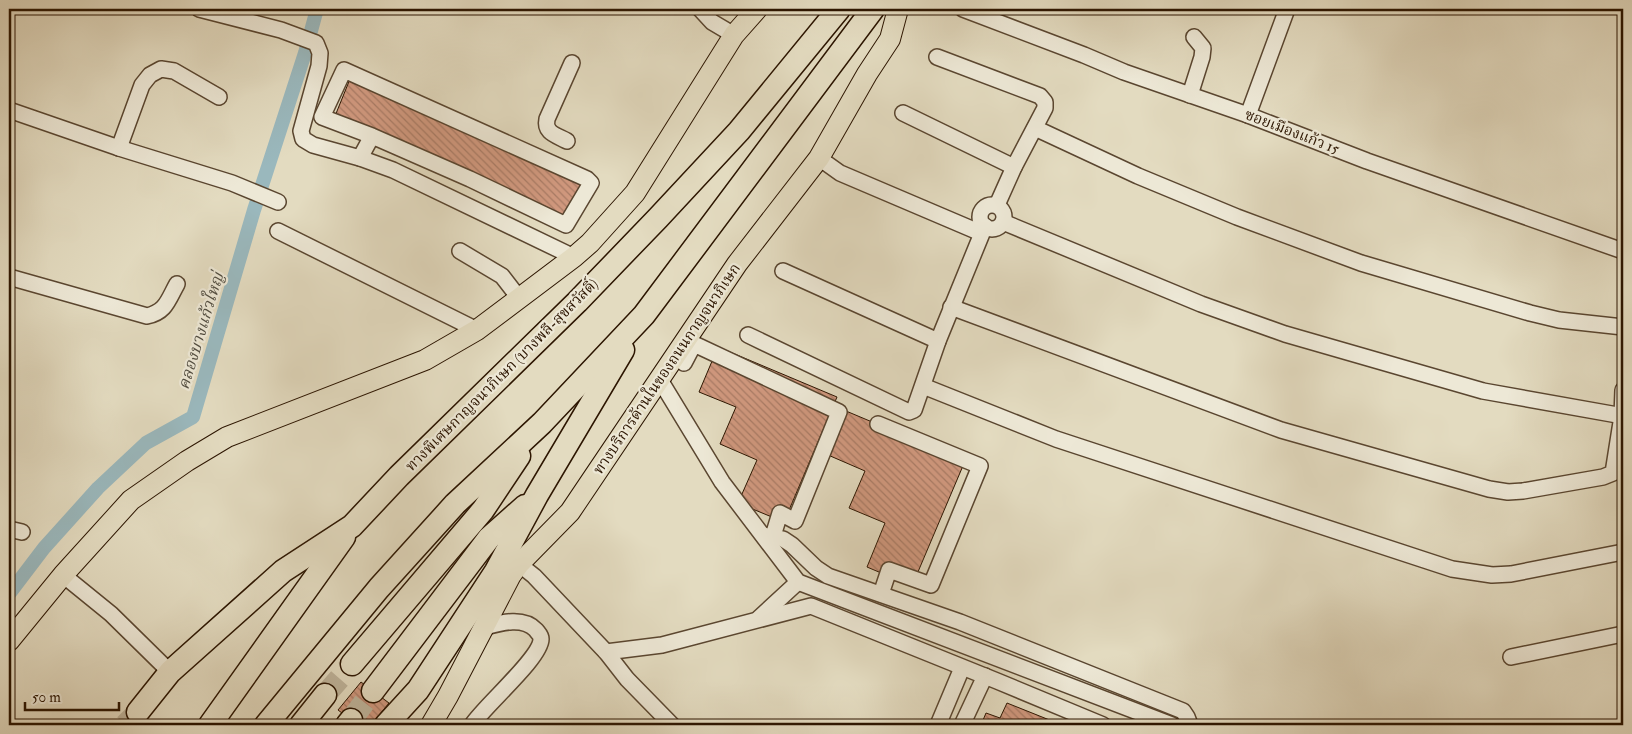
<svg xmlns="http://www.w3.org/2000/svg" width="1632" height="734" font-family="'IM FELL Double Pica','Noto Serif Thai',serif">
  <defs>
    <pattern id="building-back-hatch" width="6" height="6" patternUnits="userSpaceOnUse" patternTransform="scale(1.25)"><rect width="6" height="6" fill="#d0987e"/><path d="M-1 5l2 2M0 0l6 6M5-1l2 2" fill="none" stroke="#a97b65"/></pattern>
  </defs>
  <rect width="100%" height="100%" fill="#e3dbc0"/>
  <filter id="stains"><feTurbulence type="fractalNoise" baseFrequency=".004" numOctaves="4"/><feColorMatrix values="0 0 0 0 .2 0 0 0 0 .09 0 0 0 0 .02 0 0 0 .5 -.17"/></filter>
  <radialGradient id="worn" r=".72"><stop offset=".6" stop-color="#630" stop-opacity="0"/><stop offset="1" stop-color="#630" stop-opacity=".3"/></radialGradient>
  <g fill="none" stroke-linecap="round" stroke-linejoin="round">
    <polyline stroke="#9ab8bd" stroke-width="14" points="9,594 44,548 98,488 146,443 193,417 254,210 305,53 317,9"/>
  </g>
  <g fill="url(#building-back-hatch)" stroke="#2c1500">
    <polygon points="350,79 582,182 563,217 335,116"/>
    <polygon points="718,347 837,397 784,522 738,503 757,460 720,444 736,407 699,392"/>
    <polygon points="846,411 965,461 912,586 867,567 885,523 849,508 865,471 828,455"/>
    <polygon points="361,682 389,703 371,725 358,725 338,710"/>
    <polygon points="1007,703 1062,725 981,725 986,713 1000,718"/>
    <polygon points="33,721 59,725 30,725"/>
  </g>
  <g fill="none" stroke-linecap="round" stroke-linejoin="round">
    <g stroke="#beb39a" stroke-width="22" stroke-dasharray="22 11" stroke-linecap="butt">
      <polyline points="325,695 352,664"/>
      <polyline points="351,720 373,691"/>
      <polyline points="125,725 138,712"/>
    </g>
    <defs>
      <g id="minor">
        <polyline points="199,9 281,30 316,43 320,53 319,66 301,131 303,139 313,145 360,158 393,170 574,257"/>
        <polyline points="700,9 712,22 734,35"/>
        <polyline points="963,9 1084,55 1124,72 1248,115 1367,161 1623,251"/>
        <polyline points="937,57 1040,96 1045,102 1045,108 1014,167 997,205"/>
        <polyline points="1190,95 1202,57 1203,48 1194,37"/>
        <polyline points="9,110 119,148 232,183 278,202"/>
        <polyline points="903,113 1014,167"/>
        <polyline points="1248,115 1287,9"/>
        <polyline points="1035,128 1138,176 1237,217 1361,263 1530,313 1559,320 1623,327"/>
        <path d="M567 141C556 135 544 133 547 119L572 63"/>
        <polyline points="119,148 142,85 150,75 161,69 174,71 219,97"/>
        <polyline points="360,158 372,136 470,179 566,225 591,183 587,179 344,70 322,117 372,136"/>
        <polyline points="819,158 840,173 981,233"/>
        <circle cx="992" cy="217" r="12"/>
        <polyline points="1003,222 1201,304 1285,334 1483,391 1623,416"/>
        <polyline points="278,231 477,330"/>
        <polyline points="460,251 502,276 519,298"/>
        <polyline points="783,271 938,341"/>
        <path d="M9 277 147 316C166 312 168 300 177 284"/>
        <polyline points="951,307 1281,430 1489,489 1508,492 1523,491 1603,477 1613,473 1622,416 1623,390"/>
        <polyline points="748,335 909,412 914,410 938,341 985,226"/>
        <polyline points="684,363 694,344 839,412 795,521 780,513 773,536"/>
        <polyline points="660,380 722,482 798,582 1172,725"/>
        <polyline points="923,386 1056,439 1452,569 1492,575 1511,574 1623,552"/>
        <polyline points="878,424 980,466 931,585 889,570 881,594"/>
        <polyline points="9,529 22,532"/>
        <polyline points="763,535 783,539 792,545 816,568 828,576 960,622 1183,711 1187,717 1190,725"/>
        <polyline points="519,564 534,576 606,652 627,679 672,725"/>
        <polyline points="63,575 111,614 170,672"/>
        <polyline points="759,618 798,582"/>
        <polyline points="606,652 662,645 811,606 997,681 1103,725"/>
        <polyline points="1511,657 1623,634"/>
        <path d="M472 725C484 706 541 658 541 639 541 635 538 633 536 630 523 616 500 623 485 627"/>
        <polyline points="938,725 962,668"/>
        <polyline points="962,725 985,676"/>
      </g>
      <g id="major">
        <polyline points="9,641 63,575 131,500 187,461 227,437 425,360 477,330 574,257 590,243 635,193 734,35 757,9"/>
        <polyline points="431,725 448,696 511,575 519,564 570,512 737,264 819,158 867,74 890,39 898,9"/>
      </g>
      <g id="highway">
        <polyline points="352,664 483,510 519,456"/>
        <polyline points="373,691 489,538 525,506"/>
        <polyline points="138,712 170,672 283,571 352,526 399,476 577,302 658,218 739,131 839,9"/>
        <polyline points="210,725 344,537"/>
        <polyline points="266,725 379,588 455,504 542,423 644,315 873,9"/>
        <polyline points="301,725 325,695"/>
        <polyline points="347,725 351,720"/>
        <polyline points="386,725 418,690 496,571 537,495 623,350"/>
      </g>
    </defs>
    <use href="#minor" stroke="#5a4630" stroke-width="18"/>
    <use href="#major" stroke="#2c1500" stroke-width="22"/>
    <use href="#highway" stroke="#2c1500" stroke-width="25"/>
    <use href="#minor" stroke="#ede8d6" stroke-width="15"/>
    <use href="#major" stroke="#e3dbc0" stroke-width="20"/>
    <use href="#highway" stroke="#e3dbc0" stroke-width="22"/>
  </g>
  <g text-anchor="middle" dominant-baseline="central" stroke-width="4.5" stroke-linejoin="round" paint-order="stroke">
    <g font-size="15" fill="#2c1500" stroke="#ede8d6">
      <text transform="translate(1292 132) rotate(21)">ซอยเมืองแก้ว 15</text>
      <text transform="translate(667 369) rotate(-56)">ทางบริการด้านในของถนนกาญจนาภิเษก</text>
      <text transform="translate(502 375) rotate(-45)">ทางพิเศษกาญจนาภิเษก (บางพลี-สุขสวัสดิ์)</text>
    </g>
    <g font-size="16" font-style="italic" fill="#524e42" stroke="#ede8d6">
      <text transform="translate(201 331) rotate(-73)">คลองบางแก้วใหญ่</text>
    </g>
  </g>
  <rect width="1632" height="734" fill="none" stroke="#e3dbc0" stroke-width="30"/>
  <rect x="10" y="10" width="1612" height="714" fill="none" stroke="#2c1500" stroke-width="2.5"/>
  <rect x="15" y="15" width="1602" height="704" fill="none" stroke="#2c1500"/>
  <path d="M25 702v8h94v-8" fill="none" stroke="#2c1500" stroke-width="2.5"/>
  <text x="32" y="702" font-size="15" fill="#2c1500" stroke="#ede8d6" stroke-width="4" paint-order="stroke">50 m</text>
  <rect width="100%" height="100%" filter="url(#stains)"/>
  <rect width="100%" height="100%" fill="url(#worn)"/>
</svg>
